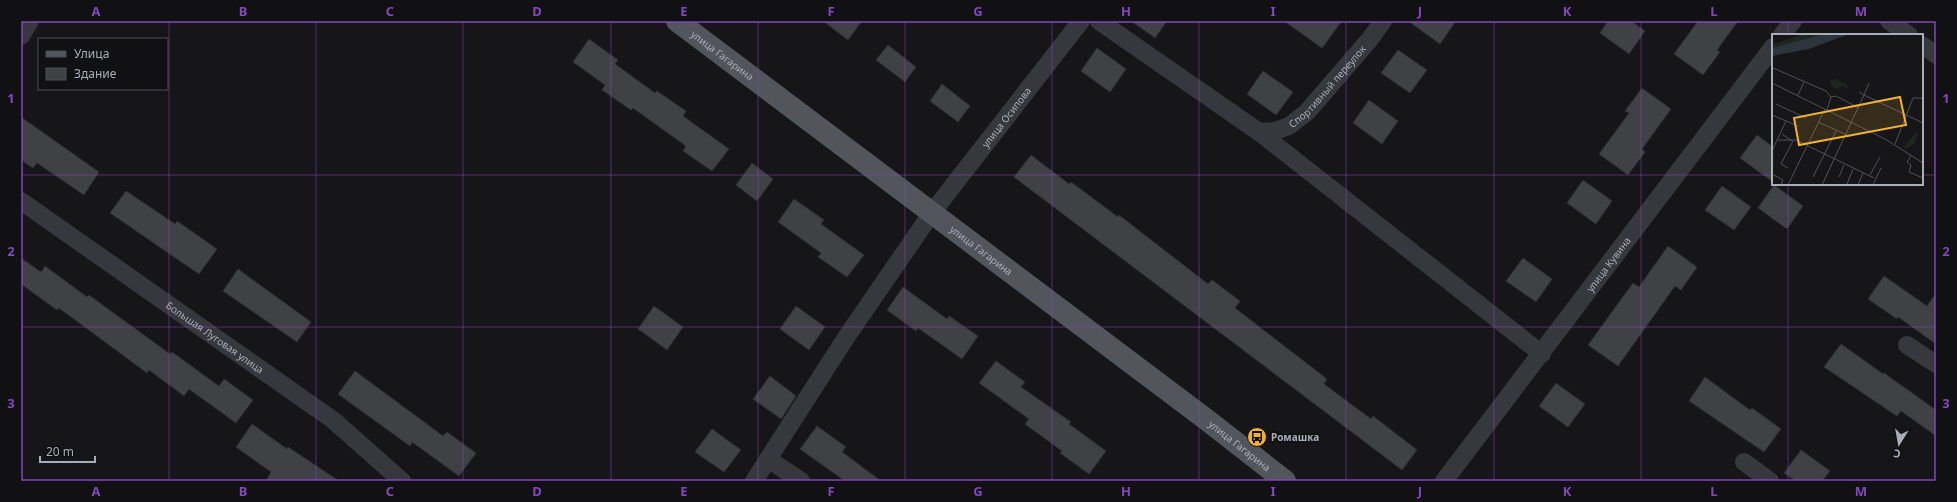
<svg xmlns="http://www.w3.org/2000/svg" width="1957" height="502" font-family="'Noto Sans',sans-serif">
  <rect width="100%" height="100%" fill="#161618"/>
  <g fill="#404145" stroke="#303034">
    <polygon points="823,21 862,21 848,40"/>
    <polygon points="1131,21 1167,21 1155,38"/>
    <polygon points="1284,21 1342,21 1322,48"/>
    <polygon points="1408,21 1456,21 1440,44"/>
    <polygon points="1608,21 1631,21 1645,31 1629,54 1600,33"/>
    <polygon points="1698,21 1738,21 1717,50 1720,52 1703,75 1674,54"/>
    <polygon points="589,39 618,60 615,64 655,93 657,91 686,111 683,116 729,149 712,171 683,151 686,146 633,108 631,110 602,90 605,85 573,62"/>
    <polygon points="888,45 916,67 905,82 876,60"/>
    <polygon points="1097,48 1126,69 1110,92 1081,71"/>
    <polygon points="1398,50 1427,70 1410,93 1381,73"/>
    <polygon points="1263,71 1293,92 1276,115 1247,94"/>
    <polygon points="942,84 970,106 958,122 930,101"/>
    <polygon points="1642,88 1671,109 1642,149 1645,152 1628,175 1599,154 1629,113 1625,111"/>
    <polygon points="1369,100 1398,121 1382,144 1353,123"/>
    <polygon points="21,117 99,172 84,195 37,163 33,168 21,160"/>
    <polygon points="1757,135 1773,147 1773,182 1740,158"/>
    <polygon points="1031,155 1069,184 1071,182 1118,217 1119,215 1208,284 1212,280 1240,301 1235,308 1327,379 1324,384 1371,419 1373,416 1417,450 1402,470 1014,177"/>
    <polygon points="752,163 773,179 757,201 736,185"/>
    <polygon points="1583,180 1612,201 1596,224 1567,203"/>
    <polygon points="1774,185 1803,206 1787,229 1758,208"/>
    <polygon points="1722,186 1751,207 1734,230 1705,210"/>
    <polygon points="126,191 175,224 177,221 217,249 199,274 110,213"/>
    <polygon points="794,199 824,220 821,224 864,255 847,277 818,257 821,253 778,222"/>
    <polygon points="1668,246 1697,267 1681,290 1675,286 1618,366 1588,345 1633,283 1639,287"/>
    <polygon points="21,258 41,272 45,266 87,297 89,295 170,354 172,352 219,386 224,379 253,400 236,423 189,389 184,396 149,370 147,373 59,308 57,310 21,284"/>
    <polygon points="1523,258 1552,279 1536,302 1506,281"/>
    <polygon points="238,269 311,322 297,342 223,291"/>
    <polygon points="1884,276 1927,306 1936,293 1936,344 1898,317 1897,319 1868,299"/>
    <polygon points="903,287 947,319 949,316 978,336 962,359 918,328 916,331 887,310"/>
    <polygon points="654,306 683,327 667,350 638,329"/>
    <polygon points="796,306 825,327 809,350 780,329"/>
    <polygon points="1841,344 1883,374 1884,373 1936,410 1936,436 1901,411 1897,416 1824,367"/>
    <polygon points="996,361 1025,382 1021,387 1071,422 1069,424 1106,451 1089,474 1060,453 1062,451 1025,424 1029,419 979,383"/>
    <polygon points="355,371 443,436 447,432 476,453 459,476 412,442 410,446 338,394"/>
    <polygon points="770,376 796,396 781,419 753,399"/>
    <polygon points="1705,377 1750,410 1752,408 1781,429 1764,452 1689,401"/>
    <polygon points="1556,383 1585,404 1568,427 1539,406"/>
    <polygon points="252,424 287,449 288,447 339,481 266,481 271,472 236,447"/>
    <polygon points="817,426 846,447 842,452 881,481 845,481 800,449"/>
    <polygon points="712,429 741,450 724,472 695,452"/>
    <polygon points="1801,450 1830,471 1822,481 1796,481 1784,473"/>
  </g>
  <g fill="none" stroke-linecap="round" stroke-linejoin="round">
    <g stroke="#37383d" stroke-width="18">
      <polyline points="1099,21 1259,132 1542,354"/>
      <polyline points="1889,21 1909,35"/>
      <polyline points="1782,35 1793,21"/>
      <polyline points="21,36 30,21"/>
      <polyline points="1922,45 1936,55"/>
      <path id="s1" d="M1259 132 1275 131 1289 126 1307 112 1370 39 1383 21"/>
      <path id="s2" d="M21 201 333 420 402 481"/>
      <polyline points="1907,345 1936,364"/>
      <polyline points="768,459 801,481"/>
      <polyline points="1744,462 1770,481"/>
      <path id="s3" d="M754 481 845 339 931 214 1081 21"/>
      <path id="s4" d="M1444 481 1773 47"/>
    </g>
    <path stroke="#53555c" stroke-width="22" id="s5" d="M677 21 1207 420 1285 481"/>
  </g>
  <path fill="none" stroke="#8446be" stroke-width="1" stroke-opacity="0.55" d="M169 21V481M316 21V481M463 21V481M611 21V481M758 21V481M905 21V481M1052 21V481M1199 21V481M1346 21V481M1494 21V481M1641 21V481M1788 21V35M21 175H1773M1922 175H1936M1788 184V481M21 327H1936"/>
  <defs>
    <symbol id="bus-disc" viewBox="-11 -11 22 22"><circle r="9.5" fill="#f2b134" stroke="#111113"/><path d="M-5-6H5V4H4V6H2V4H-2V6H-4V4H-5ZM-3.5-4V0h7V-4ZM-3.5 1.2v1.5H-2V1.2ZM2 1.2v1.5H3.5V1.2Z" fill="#111"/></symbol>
  </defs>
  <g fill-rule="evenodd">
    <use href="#bus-disc" x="1246" y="426" width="22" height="22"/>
  </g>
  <g text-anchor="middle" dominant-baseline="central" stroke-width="4" stroke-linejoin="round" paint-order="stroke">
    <g font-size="10" fill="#a8adb8" stroke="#111113">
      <text stroke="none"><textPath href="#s5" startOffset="57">улица Гагарина</textPath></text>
      <text stroke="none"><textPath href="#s1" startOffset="86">Спортивный переулок</textPath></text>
      <text stroke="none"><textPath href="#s3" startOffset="443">улица Осипова</textPath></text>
      <text stroke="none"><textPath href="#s5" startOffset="381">улица Гагарина</textPath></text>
      <text stroke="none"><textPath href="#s4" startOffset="272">улица Кувина</textPath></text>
      <text stroke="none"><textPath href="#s2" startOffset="237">Большая Луговая улица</textPath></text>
      <text stroke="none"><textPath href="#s5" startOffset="705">улица Гагарина</textPath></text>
    </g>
    <g font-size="10" font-weight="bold" fill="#a8adb8" stroke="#111113" text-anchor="start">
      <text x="1271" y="437">Ромашка</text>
    </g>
  </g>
  <g transform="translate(1772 34)">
    <rect width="151" height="151" fill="#161618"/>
    <path d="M32 0H51L0 14V10ZM63 45 74 50 77 56 71 52 64 55 58 50 59 46ZM143 99H146L142 110 133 115 132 113Z" fill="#1e261f"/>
    <path d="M51 0H77L37 15 0 22V14Z" fill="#2c353c"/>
    <path fill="none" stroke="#505258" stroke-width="1" d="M1 34 54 57 59 63M0 49 113 105 151 129M87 58 92 61 97 49M26 61 32 48M59 63 64 62 87 74M4 70 34 84M55 76 59 63M0 81 26 92M46 88 75 101M10 100 20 107M6 106H24L102 144M123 110 141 64H151M0 117 14 87M139 122 135 128 139 131 137 138 151 144M16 134 9 130 21 107M0 140 11 146 9 151M98 141 108 123M41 143 64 97M67 143 72 131M75 150 81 135M16 151 53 75M50 151 92 61 151 89M86 151 91 139M101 151 109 134"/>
    <path fill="#f2b134" fill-opacity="0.15" stroke="#f2b134" stroke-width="2" d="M128 63 134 91 27 111 22 84Z"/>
    <rect width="151" height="151" fill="none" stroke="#a8adb8" stroke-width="2"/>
  </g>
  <rect width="1957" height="502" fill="none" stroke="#111113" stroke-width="44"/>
  <rect x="38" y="38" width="130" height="52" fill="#111113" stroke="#4d4f55"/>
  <rect x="46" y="51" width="20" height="6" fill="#53555c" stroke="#4d4f55"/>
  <text x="74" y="58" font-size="12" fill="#a8adb8">Улица</text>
  <rect x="46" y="68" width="20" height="12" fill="#404145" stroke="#4d4f55"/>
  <text x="74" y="78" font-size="12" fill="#a8adb8">Здание</text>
  <g transform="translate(1899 444) rotate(191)" stroke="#111113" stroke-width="3" paint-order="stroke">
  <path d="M0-3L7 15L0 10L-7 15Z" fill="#a8adb8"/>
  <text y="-6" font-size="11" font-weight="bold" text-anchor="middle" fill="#a8adb8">С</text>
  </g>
  <path d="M40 456v6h55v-6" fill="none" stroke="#a8adb8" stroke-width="2"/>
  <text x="46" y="456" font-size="12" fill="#a8adb8" stroke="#111113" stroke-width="3" paint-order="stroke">20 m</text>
  <rect x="22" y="22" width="1913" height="458" fill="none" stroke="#8446be" stroke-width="1.5"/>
  <g font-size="13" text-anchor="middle" font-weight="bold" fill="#8446be">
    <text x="96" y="16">A</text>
    <text x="243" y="16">B</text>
    <text x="390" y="16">C</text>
    <text x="537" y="16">D</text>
    <text x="684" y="16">E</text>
    <text x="831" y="16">F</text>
    <text x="978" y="16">G</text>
    <text x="1126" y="16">H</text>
    <text x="1273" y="16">I</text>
    <text x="1420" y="16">J</text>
    <text x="1567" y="16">K</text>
    <text x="1714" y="16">L</text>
    <text x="1861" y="16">M</text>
    <text x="11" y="103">1</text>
    <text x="1946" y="103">1</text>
    <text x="11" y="256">2</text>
    <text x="1946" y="256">2</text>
    <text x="11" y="408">3</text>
    <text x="1946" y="408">3</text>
    <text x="96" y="496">A</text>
    <text x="243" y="496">B</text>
    <text x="390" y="496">C</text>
    <text x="537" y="496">D</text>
    <text x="684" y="496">E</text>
    <text x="831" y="496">F</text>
    <text x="978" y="496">G</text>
    <text x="1126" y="496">H</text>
    <text x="1273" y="496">I</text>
    <text x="1420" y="496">J</text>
    <text x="1567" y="496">K</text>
    <text x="1714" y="496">L</text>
    <text x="1861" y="496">M</text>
  </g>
</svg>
